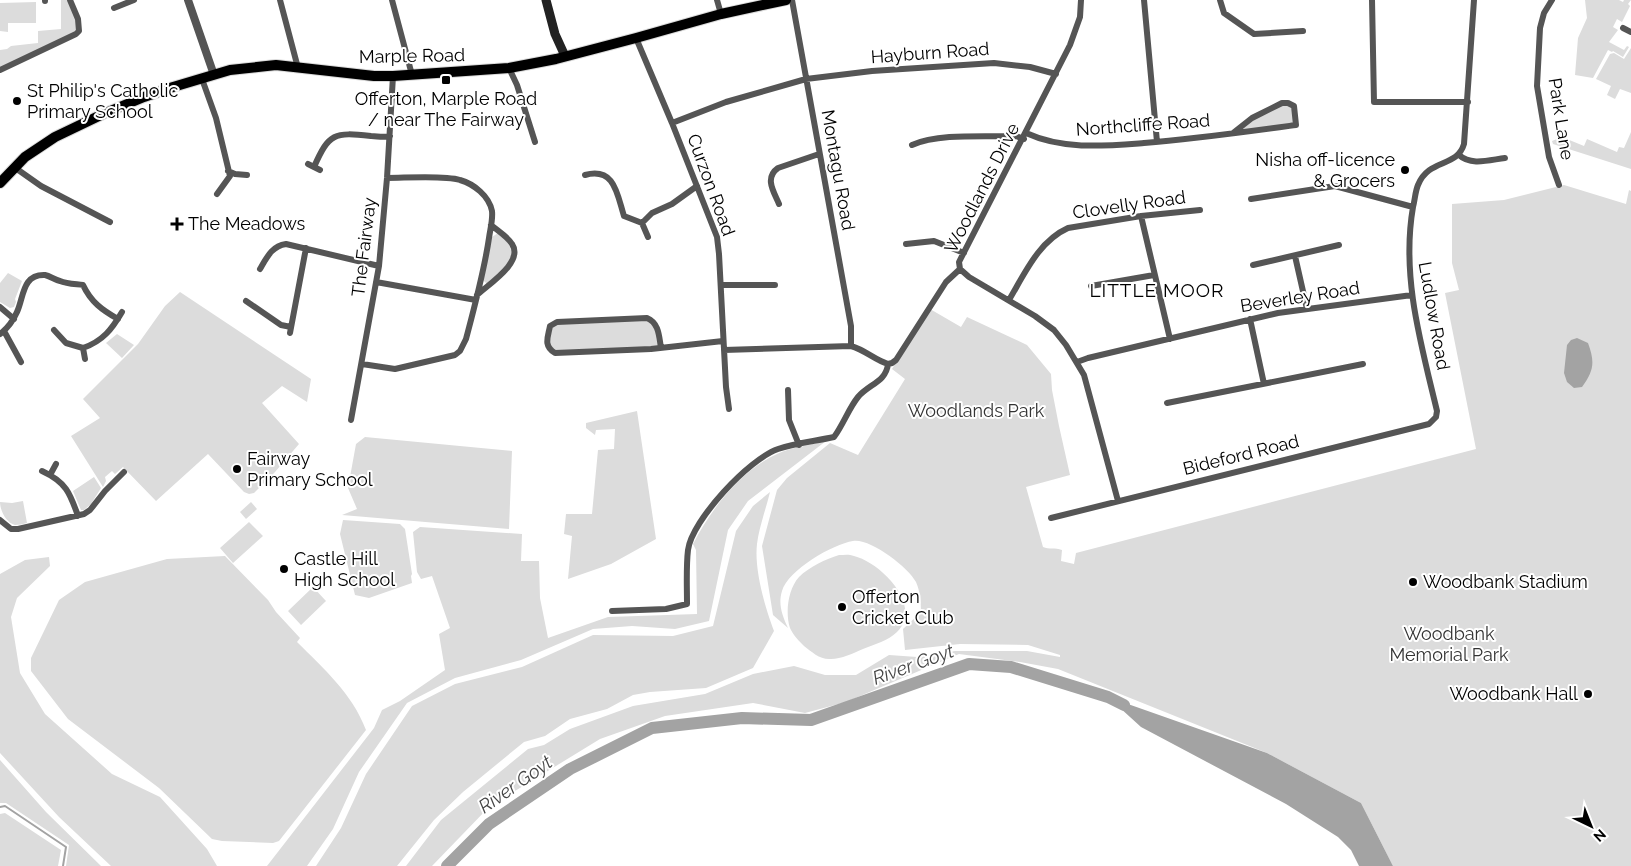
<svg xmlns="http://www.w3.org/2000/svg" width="1631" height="866" viewBox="0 0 1631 866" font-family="Raleway,sans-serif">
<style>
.green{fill:#dcdcdc}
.water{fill:#a3a3a3}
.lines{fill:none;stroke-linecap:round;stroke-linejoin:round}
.stream{stroke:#a3a3a3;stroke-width:2}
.river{stroke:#a3a3a3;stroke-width:12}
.primary-casing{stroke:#dbdbdb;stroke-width:12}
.minor{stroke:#555;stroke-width:6}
.tertiary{stroke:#555;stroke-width:8}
.secondary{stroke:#222;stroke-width:9}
.primary{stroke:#000;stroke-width:10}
.poi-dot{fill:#000;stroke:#fff;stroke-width:2}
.labels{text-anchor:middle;stroke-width:4;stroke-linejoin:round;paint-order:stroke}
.street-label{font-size:18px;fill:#000;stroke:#fff}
.poi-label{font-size:18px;fill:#000;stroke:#fff;text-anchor:start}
.park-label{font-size:18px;fill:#333;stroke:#fff}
.neighbourhood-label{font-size:19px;letter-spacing:1px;fill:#000;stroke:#fff}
.water-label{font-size:19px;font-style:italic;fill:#444;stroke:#fff}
</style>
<rect width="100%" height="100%" fill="#fff"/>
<path class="green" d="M 61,0 L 70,0 L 79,31 L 0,70 L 0,50 L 7,49 L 11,46 L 38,43 L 38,31 L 61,29 Z
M 1585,0 L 1619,0 L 1623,2 L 1624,0 L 1631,0 L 1628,4 L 1630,6 L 1622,22 L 1617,19 L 1613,27 L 1618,30 L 1609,42 L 1624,50 L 1627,46 L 1629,47 L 1623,57 L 1613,51 L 1612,52 L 1608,50 L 1593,78 L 1575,75 L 1578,38 L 1587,18 Z
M 36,2 L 36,23 L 8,23 L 8,32 L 0,31 L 0,3 Z
M 1631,48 L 1631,93 L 1620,89 L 1615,99 L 1607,95 L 1611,86 L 1596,79 L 1610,54 L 1614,53 L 1624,59 Z
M 1282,104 L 1292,104 L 1296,125 L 1233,133 L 1252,118 Z
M 1631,132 L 1631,169 L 1553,144 L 1552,141 L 1562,137 L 1584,146 L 1587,139 L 1617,152 L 1619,147 L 1624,148 Z
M 1564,185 L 1626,204 L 1629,190 L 1631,191 L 1631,866 L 1393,866 L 1361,803 L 1267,753 L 1058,669 L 1020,662 L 959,654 L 846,702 L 805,713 L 753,703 L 665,716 L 600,739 L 489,807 L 432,866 L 406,866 L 441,820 L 528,749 L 544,745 L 570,729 L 633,706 L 705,694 L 753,674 L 794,666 L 825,675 L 856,675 L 889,655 L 917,657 L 955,651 L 1027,651 L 1060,657 L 1060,655 L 1028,645 L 960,644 L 905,650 L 903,629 L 921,612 C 921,602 920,591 916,582 C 908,567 870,538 853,541 C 833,544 788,570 782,591 C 778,604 782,615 788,628 L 773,615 L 762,546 L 777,490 L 787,478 L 830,443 L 858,455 L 905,379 L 892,369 L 930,309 L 961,327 L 967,317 L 1027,345 L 1051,374 L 1052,390 L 1059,426 L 1070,475 L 1026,487 L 1043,547 C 1049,550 1055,547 1062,550 L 1061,561 L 1074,564 L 1076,553 L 1476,449 L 1445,293 L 1459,290 L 1452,263 L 1452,204 L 1504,200 Z
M 498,233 C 525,256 506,266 487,284 L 483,280 L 492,237 Z
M 8,273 L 22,281 L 15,299 L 16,302 L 14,307 L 10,308 L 0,302 L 0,283 Z
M 180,292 L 311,379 L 307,402 L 282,386 L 262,403 L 299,444 L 275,472 L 254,493 L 249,494 L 244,492 L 208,454 L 156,501 L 123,467 L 115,474 L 112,471 L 105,477 L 106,481 L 103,487 L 71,436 L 100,418 L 83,399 L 138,344 L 165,306 Z
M 653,320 L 661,348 L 555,353 L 547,348 L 553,323 Z
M 117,334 L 134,345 L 122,358 L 106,343 Z
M 637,411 L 656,539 L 611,564 L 568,579 L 572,536 L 564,534 L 566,514 L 592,514 L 598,450 L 614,449 L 615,429 L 596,430 L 595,435 L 586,428 L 586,423 Z
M 365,437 L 512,451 L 509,529 L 342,515 L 357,509 L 348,488 L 356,444 Z
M 826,441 L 748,501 L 728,530 L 709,621 L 675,629 L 632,626 L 593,629 L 521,660 L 455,678 L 407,703 L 359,772 L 333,829 L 307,866 L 267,866 L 374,728 L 382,710 L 400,701 L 445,670 L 439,634 L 450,628 L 432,576 L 421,579 L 417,572 L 413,532 L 420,527 L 522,534 L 521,561 L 539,561 L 540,598 L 548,638 L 608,617 L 697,614 L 696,550 L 693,544 C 712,508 740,471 777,454 C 792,447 811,445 826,441 Z
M 94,477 L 101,488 L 91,504 L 84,510 L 81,510 L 73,491 Z
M 770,492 C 766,509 759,527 757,544 C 754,570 765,607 774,631 L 753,668 L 706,688 L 650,692 L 633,695 L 607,709 L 570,719 L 545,736 L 524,742 L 463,792 L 434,820 L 397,866 L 316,866 L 341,828 L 366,774 L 412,706 L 455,684 L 522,667 L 593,635 L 673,636 L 713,626 L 736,531 L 753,506 Z
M 23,501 L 27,523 C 23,524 19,525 15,525 C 6,523 0,510 0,502 L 12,503 Z
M 251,502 L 257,509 L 246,519 L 240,512 Z
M 343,520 L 400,524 L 405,529 L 412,574 L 411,576 L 412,583 L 369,598 L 355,595 L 340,534 Z
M 249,522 L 263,536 L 233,563 L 220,548 Z
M 839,555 C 844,555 849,554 854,556 C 880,562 924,606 897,632 C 888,641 875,644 863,649 C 854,653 841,659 831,659 C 820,660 812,652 804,646 C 799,641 793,635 790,628 C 785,613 788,589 799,577 C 809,567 826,559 839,555 Z
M 225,556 L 268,600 L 276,612 L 300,638 L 297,642 C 323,668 352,693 366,730 L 279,841 L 273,843 L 222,841 L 212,839 L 159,788 L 68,719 L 31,671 L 31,658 L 59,600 L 85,582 L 167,559 Z
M 49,557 L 50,566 L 17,598 L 11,617 L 20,673 L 45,714 L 112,774 L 160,797 L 207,849 L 217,866 L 111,866 L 59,817 L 0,753 L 0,574 L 25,560 Z
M 313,587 L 326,601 L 301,625 L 288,611 Z
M 0,760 L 46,812 L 101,866 L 66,866 L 69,845 L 6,803 L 0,803 Z
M 5,813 L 61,850 L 58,866 L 0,866 L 0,814 Z"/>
<path class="water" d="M 1577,338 L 1588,343 C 1595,362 1594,371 1582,387 L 1574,388 L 1567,382 L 1564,373 L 1567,345 L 1571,340 Z
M 1108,697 L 1267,753 L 1361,803 L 1393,866 L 1359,866 L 1351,850 L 1338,837 L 1286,804 L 1141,727 Z"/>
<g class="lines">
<path class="stream" d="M 0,807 L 5,806 L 66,847 L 63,866"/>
<path class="river" d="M 447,866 L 489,824 L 570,769 L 652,728 L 742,718 L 811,720 L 969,664 L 1011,667 L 1108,697 L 1124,705"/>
<defs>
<path id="primary" d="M 0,183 L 25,157 L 55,137 L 103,114 L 144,97 L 173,87 L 230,70 L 276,65 L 374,76 L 393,76 L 509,68 L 556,59 L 636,38 L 721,14 L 786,0"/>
</defs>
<use href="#primary" class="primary-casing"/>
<path class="minor" d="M 280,0 L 298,68
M 392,0 L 412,75
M 717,0 L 721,14
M 792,0 L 851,326 L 851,346
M 1144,0 L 1157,142
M 1220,0 L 1224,13 L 1254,34 L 1303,31
M 1372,0 L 1374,102 L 1468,102
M 1552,0 L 1544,13 L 1540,28 L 1537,86 L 1549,157 L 1559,185
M 45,1 L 45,0
M 114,8 L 134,0
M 1623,28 L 1631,32
M 636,38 L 672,123 L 717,237 L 719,254 L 726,387 L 729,409
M 509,68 L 517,85 L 535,142
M 0,70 L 76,34 L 79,31 L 78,19 L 70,0
M 202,79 L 216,118 L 230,176 L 217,194
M 672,123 L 726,102 L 806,79 L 872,71 L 994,63 L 1030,67 L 1056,74
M 1026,133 C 1063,150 1104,146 1144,143 C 1195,139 1245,132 1296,125 L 1294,106 L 1288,103 L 1282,103 L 1252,118 L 1233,133
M 912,145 C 939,133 985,137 1016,136 L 1024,139
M 1459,155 C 1471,166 1489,160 1505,158
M 308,164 L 320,170
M 14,167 L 41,186 L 110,222
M 314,167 C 329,133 334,132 371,136 C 377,136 384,138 390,136
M 228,171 L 235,174 L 247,175
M 585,175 C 615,167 617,194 624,216 L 642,223 L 652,213 L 672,204 L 697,186
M 1251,199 L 1335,186 L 1413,207
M 779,204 C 774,192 764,178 778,168 L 819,154
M 1141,216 L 1170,339
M 642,223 L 648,237
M 906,244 L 934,241 L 964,253
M 1295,256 L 1307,309
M 1253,265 L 1339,245
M 260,269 C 267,257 272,246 286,244 L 379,266
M 960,269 L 959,262 L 1070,45 L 1080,17 L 1081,0
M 960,269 L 969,277 L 1035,316 L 1054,330 L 1066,345 L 1084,375 L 1118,501
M 376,282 L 476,300
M 721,285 L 775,285
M 1091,286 L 1154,275
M 477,295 C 489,284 524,262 512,244 C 507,236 498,231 491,225
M 1009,300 C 1025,273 1039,241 1068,228 L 1141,216 L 1200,210
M 246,301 L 281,325 L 291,327
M 0,307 L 14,319
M 1250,319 L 1264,384
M 54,330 L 66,343 L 83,348
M 4,331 L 21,362
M 290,333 L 306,248
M 0,334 C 8,328 13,321 17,312 C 24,297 22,274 45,275 C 50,276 55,280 60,281 C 67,284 76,284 83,285 C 91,302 102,310 118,319
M 661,348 C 659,336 659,323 647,318 L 557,322 L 550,326 C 548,337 543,346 555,353 L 651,349 L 723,341
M 724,350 L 851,346 C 865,350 875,360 888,364
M 85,359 L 83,348 C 103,341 112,329 122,312
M 1077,362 L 1088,358 L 1278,313 L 1412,295
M 362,364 L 395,369 L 455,355 L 460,351 L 466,339 C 475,305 484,272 489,238 C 490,230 493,220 492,211 C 489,196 474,184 460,180 C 444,175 406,178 387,178
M 888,364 L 892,363 L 896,360 L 946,282 L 960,269
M 788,390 L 789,420 L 799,445
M 1167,403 L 1363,364
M 351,420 L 379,266 L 387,178 L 393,76
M 42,471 C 66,482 70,493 78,516
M 50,475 L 56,464
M 1051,518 L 1429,424 L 1436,417 L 1437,411 C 1421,344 1401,276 1413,207 C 1415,200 1415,192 1418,185 C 1429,158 1457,168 1464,144 L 1474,0
M 0,520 L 11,529 L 18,529 L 84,514 L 90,510 L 105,491 L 124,472
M 612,611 L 666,609 L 687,604 C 687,586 686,567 688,550 C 692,520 749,459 778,449 C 795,443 816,441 834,437 C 843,425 849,408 858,397 C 869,384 886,382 888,364"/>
<path class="tertiary" d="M 188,0 L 214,75"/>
<path class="secondary" d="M 546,0 L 555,34 L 565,56"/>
<use href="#primary" class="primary"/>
</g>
<g class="poi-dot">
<rect x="441" y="75" width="10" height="10" rx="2.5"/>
<circle cx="17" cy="101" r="5"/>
<circle cx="1405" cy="170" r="5"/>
<path d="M174.5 216.5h5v5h5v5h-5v5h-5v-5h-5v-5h5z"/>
<circle cx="237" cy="469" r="5"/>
<circle cx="284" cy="569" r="5"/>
<circle cx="1413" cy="582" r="5"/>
<circle cx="842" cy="607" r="5"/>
<circle cx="1588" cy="694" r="5"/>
</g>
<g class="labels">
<g class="street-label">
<text transform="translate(930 53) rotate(-4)" y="6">Hayburn Road</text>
<text transform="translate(412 56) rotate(-1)" y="6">Marple Road</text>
<text transform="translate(1561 119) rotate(81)" y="6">Park Lane</text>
<text transform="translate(1143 125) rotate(-4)" y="6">Northcliffe Road</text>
<text transform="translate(838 170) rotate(80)" y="6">Montagu Road</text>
<text transform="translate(711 185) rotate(70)" y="6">Curzon Road</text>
<text transform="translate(982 188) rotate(-63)" y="6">Woodlands Drive</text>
<text transform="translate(1129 205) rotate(-8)" y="6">Clovelly Road</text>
<text transform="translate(364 247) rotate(-83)" y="6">The Fairway</text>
<text transform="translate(1300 297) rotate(-9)" y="6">Beverley Road</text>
<text transform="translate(1434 316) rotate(80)" y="6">Ludlow Road</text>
<text transform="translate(1241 455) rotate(-14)" y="6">Bideford Road</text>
</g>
<g class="poi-label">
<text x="27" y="97">St Philip's Catholic<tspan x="27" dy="21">Primary School</tspan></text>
<text x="446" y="105" text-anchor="middle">Offerton, Marple Road<tspan x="446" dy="21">/ near The Fairway</tspan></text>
<text x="1395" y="166" text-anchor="end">Nisha off-licence<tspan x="1395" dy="21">&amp; Grocers</tspan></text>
<text x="188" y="230">The Meadows</text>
<text x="247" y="465">Fairway<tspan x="247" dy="21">Primary School</tspan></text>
<text x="294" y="565">Castle Hill<tspan x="294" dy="21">High School</tspan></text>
<text x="1423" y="588">Woodbank Stadium</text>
<text x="852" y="603">Offerton<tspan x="852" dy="21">Cricket Club</tspan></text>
<text x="1578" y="700" text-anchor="end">Woodbank Hall</text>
</g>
<g class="park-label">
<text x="976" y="417">Woodlands Park</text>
<text x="1449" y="640">Woodbank<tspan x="1449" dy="21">Memorial Park</tspan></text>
</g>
<g class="neighbourhood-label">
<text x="1157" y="297">LITTLE MOOR</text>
</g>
<g class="water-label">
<text transform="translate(913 664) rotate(-20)" y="7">River Goyt</text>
<text transform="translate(515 784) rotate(-35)" y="7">River Goyt</text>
</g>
</g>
<g transform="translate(1591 826) rotate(137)" stroke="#ffffff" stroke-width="4" paint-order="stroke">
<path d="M0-4L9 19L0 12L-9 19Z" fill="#000000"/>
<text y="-8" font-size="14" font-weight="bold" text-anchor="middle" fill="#000000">N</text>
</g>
</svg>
